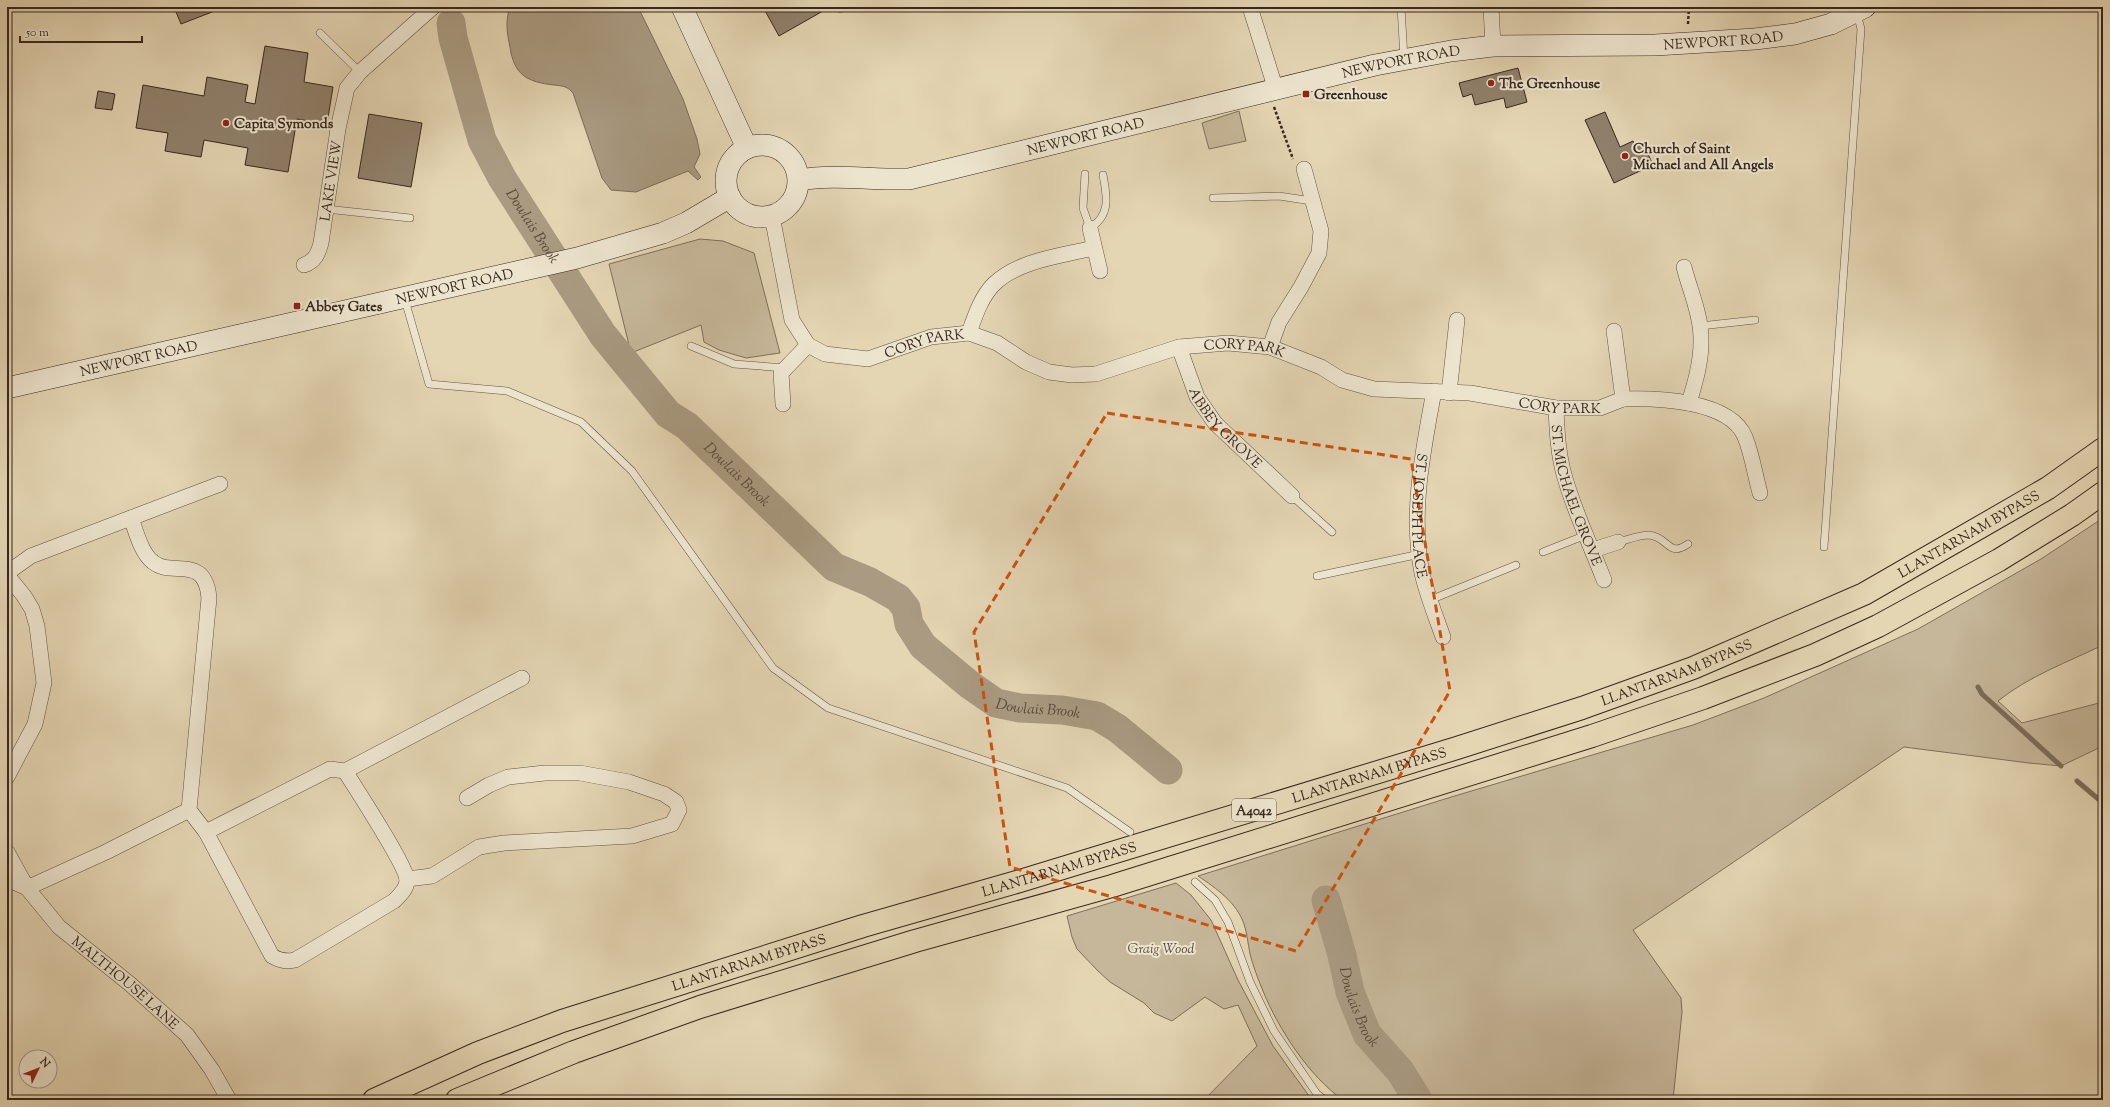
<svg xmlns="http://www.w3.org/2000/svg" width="2110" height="1107" viewBox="0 0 2110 1107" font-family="'Sorts Mill Goudy',serif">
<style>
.green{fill:#c6b79a;stroke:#7e6f5c}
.water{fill:#a99a81;stroke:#7b6c5a}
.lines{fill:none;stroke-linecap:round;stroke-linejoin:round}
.stream{stroke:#7b6c5a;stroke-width:5}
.river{stroke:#a99a81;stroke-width:29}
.building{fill:#90816c;stroke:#36271f}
.lane-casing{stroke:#625244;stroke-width:8}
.street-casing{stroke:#625244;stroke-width:16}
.secondary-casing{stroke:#36271f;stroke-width:22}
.highway-casing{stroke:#36271f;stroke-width:24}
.path{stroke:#36271f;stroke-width:2.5;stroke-dasharray:3 2;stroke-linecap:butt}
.lane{stroke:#ede4ce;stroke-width:7}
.street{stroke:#ede4ce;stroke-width:15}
.secondary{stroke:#ede4ce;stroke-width:21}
.highway{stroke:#e4d5b3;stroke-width:22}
.marked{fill:none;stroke:#cd520f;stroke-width:3;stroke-dasharray:8 5;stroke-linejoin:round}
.poi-dot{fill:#8f2418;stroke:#ede4ce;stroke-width:1.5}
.labels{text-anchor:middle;stroke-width:4;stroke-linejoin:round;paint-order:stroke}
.shield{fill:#ede4ce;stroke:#6d6054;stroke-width:1}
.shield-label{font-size:13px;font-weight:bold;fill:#36271f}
.street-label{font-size:14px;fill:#36271f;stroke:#ede4ce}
.poi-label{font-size:14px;font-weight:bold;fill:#36271f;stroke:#ede4ce;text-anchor:start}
.park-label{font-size:14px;font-style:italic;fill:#5a4b3e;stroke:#ede4ce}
.water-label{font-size:15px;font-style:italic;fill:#584a3c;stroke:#ede4ce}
</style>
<rect width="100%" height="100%" fill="#e4d5b3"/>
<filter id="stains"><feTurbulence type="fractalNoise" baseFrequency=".005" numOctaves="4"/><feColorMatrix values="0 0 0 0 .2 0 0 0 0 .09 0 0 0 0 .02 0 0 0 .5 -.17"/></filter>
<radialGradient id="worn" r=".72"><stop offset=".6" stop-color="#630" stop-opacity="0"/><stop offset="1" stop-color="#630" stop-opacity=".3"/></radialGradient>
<path class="green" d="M 1239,111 L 1246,141 L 1209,149 L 1202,123 Z
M 700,239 L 723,241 L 754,253 L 780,353 L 746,358 L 719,350 L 704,342 L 701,325 L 631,353 L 609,264 Z
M 2103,518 L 2103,645 C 2068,662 2029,676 1998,701 L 2022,723 L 2103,702 L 2103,746 L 2061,766 L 2029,763 L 1904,747 L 1633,930 L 1681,998 L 1682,1012 L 1673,1100 L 1343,1100 C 1309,1076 1279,1030 1263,991 C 1258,979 1253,966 1250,954 C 1248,944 1247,933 1244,924 C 1237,903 1216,888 1198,876 L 1448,798 L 1693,725 L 1764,698 L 1918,629 L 2041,559 Z
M 1176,883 L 1191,895 L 1211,920 L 1238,980 L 1273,1046 L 1312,1100 L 1204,1100 L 1257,1046 L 1238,1005 L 1224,1009 L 1205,997 L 1172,1021 L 1154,1013 L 1144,1003 L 1110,982 L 1098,971 L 1077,949 L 1072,937 L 1067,916 Z"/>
<path class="water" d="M 510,7 L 638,7 L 683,99 L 697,139 L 700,154 L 694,167 L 701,177 L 698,180 L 688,171 L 636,192 L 611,190 L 602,178 L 573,93 C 567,86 563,86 554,85 C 527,82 514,75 510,47 C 507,33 505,21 510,7 Z"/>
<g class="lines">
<path class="stream" d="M 1978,687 L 1982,694 L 2061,766
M 2077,781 L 2103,803"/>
<g class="river">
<path id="s1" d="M 451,23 L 453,38 L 482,140 L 502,178 L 603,335 L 668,414 L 687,426 L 834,567 L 870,582 L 898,598 L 906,608 L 909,624 L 923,646 L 970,685 L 996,703 L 1020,708 L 1062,710 L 1097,716 L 1117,728 L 1168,770"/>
<path id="s2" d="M 1326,900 L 1342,955 L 1350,992 L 1367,1034 L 1400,1071 L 1418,1100"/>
</g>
</g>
<path class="building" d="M 174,7 L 225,7 L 181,24 Z
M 763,7 L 821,7 L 823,11 L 779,36 Z
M 265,46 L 308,53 L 304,82 L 333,87 L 327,124 L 297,119 L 288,172 L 245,165 L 248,148 L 204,140 L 201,157 L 165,151 L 168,133 L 136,128 L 143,85 L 204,96 L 207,77 L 248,85 L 245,102 L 255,104 Z
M 1518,68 L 1527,102 L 1506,108 L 1504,98 L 1475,105 L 1472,94 L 1463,97 L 1459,83 Z
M 98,91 L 115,94 L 112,110 L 95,108 Z
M 1605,112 L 1620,147 L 1633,141 L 1636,147 L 1643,143 L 1653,165 L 1614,183 L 1585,120 Z
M 369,114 L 422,123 L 411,187 L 358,178 Z"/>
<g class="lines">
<defs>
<path id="lane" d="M 840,7 L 841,9 L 845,7
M 1401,7 L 1404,58
M 320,33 L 360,72
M 1085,174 L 1083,208 L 1090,228 C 1111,215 1107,196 1103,175
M 1213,198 L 1279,196 L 1312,201
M 326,209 L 410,218
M 405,300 L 429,384 L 507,391 L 581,422 L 632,471 L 773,668 L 828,708 L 1067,788 L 1130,832
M 1700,326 L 1755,320
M 691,346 L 734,364 L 786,368
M 1292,496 L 1332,532
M 1618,542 C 1627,540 1639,535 1649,535 C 1669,537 1668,558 1688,544
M 1824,547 L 1861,29 L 1857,13
M 1543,552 L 1586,535
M 1317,576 L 1420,554
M 1430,600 L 1516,565
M 1195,882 L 1215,900 L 1228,922 L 1250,982 L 1274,1031 L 1317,1094 L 1325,1100"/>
<g id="street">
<path d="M 1250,7 L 1276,90"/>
<path d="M 1491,7 L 1493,46"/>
<path id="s3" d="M 772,216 L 792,320 L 808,345 L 825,354 L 868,359 L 931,337 L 969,333 L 997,343 L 1026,362 L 1049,372 L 1072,375 L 1096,374 L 1179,347 L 1228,343 L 1270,347 L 1321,367 L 1342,380 L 1374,389 L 1470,393 L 1556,408 L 1600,408 L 1623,399 L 1614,331"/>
<path d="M 1090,228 L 1100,271"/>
<path id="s4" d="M 304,265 C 315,261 318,254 321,243 L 338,129 L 347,88 L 360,72 L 433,7"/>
<path d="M 1684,267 C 1690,291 1702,317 1701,342 C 1701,363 1695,383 1689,403"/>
<path d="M 969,333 C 975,316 981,297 994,284 C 1019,260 1061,256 1093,248"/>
<path id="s5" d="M 1179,347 L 1197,397 L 1215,423 L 1292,496"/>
<path d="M 1270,347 L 1279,322 L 1301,287 L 1319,253 L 1321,231 L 1304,169"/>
<path id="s6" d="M 1434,391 C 1423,451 1410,513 1422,573 C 1427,595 1436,617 1443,637"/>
<path d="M 1449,393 L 1457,320"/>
<path d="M 1623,399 C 1657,398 1730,400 1745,437 C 1752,454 1755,475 1760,493"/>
<path d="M 783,404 L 781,373 L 808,345"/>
<path id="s7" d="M 1556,408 C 1557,431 1558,455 1565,478 C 1575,513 1591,546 1604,580"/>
<path d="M 131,518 C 136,531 141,553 153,562 C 172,578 205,553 209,598 L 189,810 L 206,832 L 272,956 C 280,961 287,962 295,960 L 394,901 C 400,895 407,889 407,880 C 406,865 356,789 345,771"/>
<path d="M 1593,550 L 1618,542"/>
<path d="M 7,573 L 31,556 L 220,484"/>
<path d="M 7,575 L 24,596 L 32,609 L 37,626 L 44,683 L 35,724 L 7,777"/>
<path d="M 206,832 L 330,769 L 345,771 L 522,678"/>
<path d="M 7,852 L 27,888 L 106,852 L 189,810"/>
<path id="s8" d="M 7,879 L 27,888 L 59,927 L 130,984 L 187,1035 L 212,1070 L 229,1100"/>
<path d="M 407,879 L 432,876 L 479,847 L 504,843 L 632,836 L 672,824 L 679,810 L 676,802 L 664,794 L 629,782 L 580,773 L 545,773 L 508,777 L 489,785 L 467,798"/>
</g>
<g id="secondary">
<path d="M 682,7 L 747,148"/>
<circle cx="762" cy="181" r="36"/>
<path id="s9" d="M 799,180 C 834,174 872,180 909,179 L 1375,65 L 1451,51 L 1493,46 L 1655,45 L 1755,39 L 1795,34 L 1831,24 L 1865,7"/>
<path id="s10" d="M 7,388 L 577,258 L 663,233 L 686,223 L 730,197"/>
</g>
<g id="highway">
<path id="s11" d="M 374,1100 L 478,1053 L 562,1021 L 863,926 L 1020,881 L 1457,748 L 1582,708 L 1693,668 L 1864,594 L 2048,488 L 2103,449"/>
<path d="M 457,1100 L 574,1052 L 700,1007 L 915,941 L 1112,886 L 1592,736 L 1703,698 L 1815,655 L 1878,626 L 1999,560 L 2072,515 L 2103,493"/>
</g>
</defs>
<use href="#lane" class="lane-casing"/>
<use href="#street" class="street-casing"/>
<use href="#secondary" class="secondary-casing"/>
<use href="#highway" class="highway-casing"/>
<path class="path" d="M 1688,24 L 1689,7
M 1274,107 L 1293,159"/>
<use href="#lane" class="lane"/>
<use href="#street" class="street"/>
<use href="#secondary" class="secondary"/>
<use href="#highway" class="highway"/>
</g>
<path class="marked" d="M 1107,413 L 1411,459 L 1450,691 L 1296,951 L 1010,867 L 974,632 Z"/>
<g class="poi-dot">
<circle cx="1491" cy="83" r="4"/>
<rect x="1302" y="90" width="8" height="8" rx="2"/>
<circle cx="226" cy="123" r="4"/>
<circle cx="1625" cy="156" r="4"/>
<rect x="293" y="302" width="8" height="8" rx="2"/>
</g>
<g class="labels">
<rect class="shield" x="1232" y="799" width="44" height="22" rx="3"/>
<g class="shield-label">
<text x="1254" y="815">A4042</text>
</g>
<g class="street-label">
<text dy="5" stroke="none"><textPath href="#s9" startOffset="940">NEWPORT ROAD</textPath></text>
<text dy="5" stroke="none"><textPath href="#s9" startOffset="616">NEWPORT ROAD</textPath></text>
<text dy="5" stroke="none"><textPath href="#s9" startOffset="292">NEWPORT ROAD</textPath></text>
<text dy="5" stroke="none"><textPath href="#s4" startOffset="92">LAKE VIEW</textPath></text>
<text dy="5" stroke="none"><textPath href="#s10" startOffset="459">NEWPORT ROAD</textPath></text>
<text dy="5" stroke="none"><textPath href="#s3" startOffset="257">CORY PARK</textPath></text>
<text dy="5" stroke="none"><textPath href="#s3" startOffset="593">CORY PARK</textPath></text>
<text dy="5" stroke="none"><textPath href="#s10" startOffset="135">NEWPORT ROAD</textPath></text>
<text dy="5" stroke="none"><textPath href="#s3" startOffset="918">CORY PARK</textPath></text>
<text dy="5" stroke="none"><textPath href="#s5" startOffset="95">ABBEY GROVE</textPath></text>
<text dy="5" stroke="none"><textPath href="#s7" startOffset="90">ST. MICHAEL GROVE</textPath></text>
<text dy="5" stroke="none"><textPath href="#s6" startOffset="126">ST. JOSEPH PLACE</textPath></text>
<text dy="5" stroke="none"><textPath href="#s11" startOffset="1696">LLANTARNAM BYPASS</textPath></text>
<text dy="5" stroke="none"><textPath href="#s11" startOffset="1372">LLANTARNAM BYPASS</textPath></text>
<text dy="5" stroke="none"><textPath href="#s11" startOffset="1048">LLANTARNAM BYPASS</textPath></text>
<text dy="5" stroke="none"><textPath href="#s11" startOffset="724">LLANTARNAM BYPASS</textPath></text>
<text dy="5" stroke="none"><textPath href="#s11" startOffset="400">LLANTARNAM BYPASS</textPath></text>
<text dy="5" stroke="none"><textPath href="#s8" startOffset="159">MALTHOUSE LANE</textPath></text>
</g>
<g class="poi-label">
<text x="1499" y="88">The Greenhouse</text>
<text x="1314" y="99">Greenhouse</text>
<text x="234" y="128">Capita Symonds</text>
<text x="1633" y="153">Church of Saint<tspan x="1633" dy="16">Michael and All Angels</tspan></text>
<text x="305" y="311">Abbey Gates</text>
</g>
<g class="park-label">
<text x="1161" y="953">Graig Wood</text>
</g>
<g class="water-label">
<text dy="5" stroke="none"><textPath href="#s1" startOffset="221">Dowlais Brook</textPath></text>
<text dy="5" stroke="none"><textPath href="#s1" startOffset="545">Dowlais Brook</textPath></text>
<text dy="5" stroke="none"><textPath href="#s1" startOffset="941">Dowlais Brook</textPath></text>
<text dy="5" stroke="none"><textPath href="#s2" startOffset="112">Dowlais Brook</textPath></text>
</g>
</g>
<rect width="2110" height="1107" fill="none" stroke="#e4d5b3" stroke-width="24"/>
<rect x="8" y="8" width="2094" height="1091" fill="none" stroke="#36271f" stroke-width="2"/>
<rect x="12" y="12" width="2086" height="1083" fill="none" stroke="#36271f"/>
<g transform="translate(38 1069) rotate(47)"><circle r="19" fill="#ede4ce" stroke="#a49888"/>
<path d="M0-3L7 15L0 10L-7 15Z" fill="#8f2418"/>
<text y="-6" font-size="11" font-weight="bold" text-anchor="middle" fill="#36271f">N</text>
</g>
<path d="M20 36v6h122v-6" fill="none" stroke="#36271f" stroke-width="2"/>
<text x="26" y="36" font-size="12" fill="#36271f" stroke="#ede4ce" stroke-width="3" paint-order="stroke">50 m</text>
<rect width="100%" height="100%" filter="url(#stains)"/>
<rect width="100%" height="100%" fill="url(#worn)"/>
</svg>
